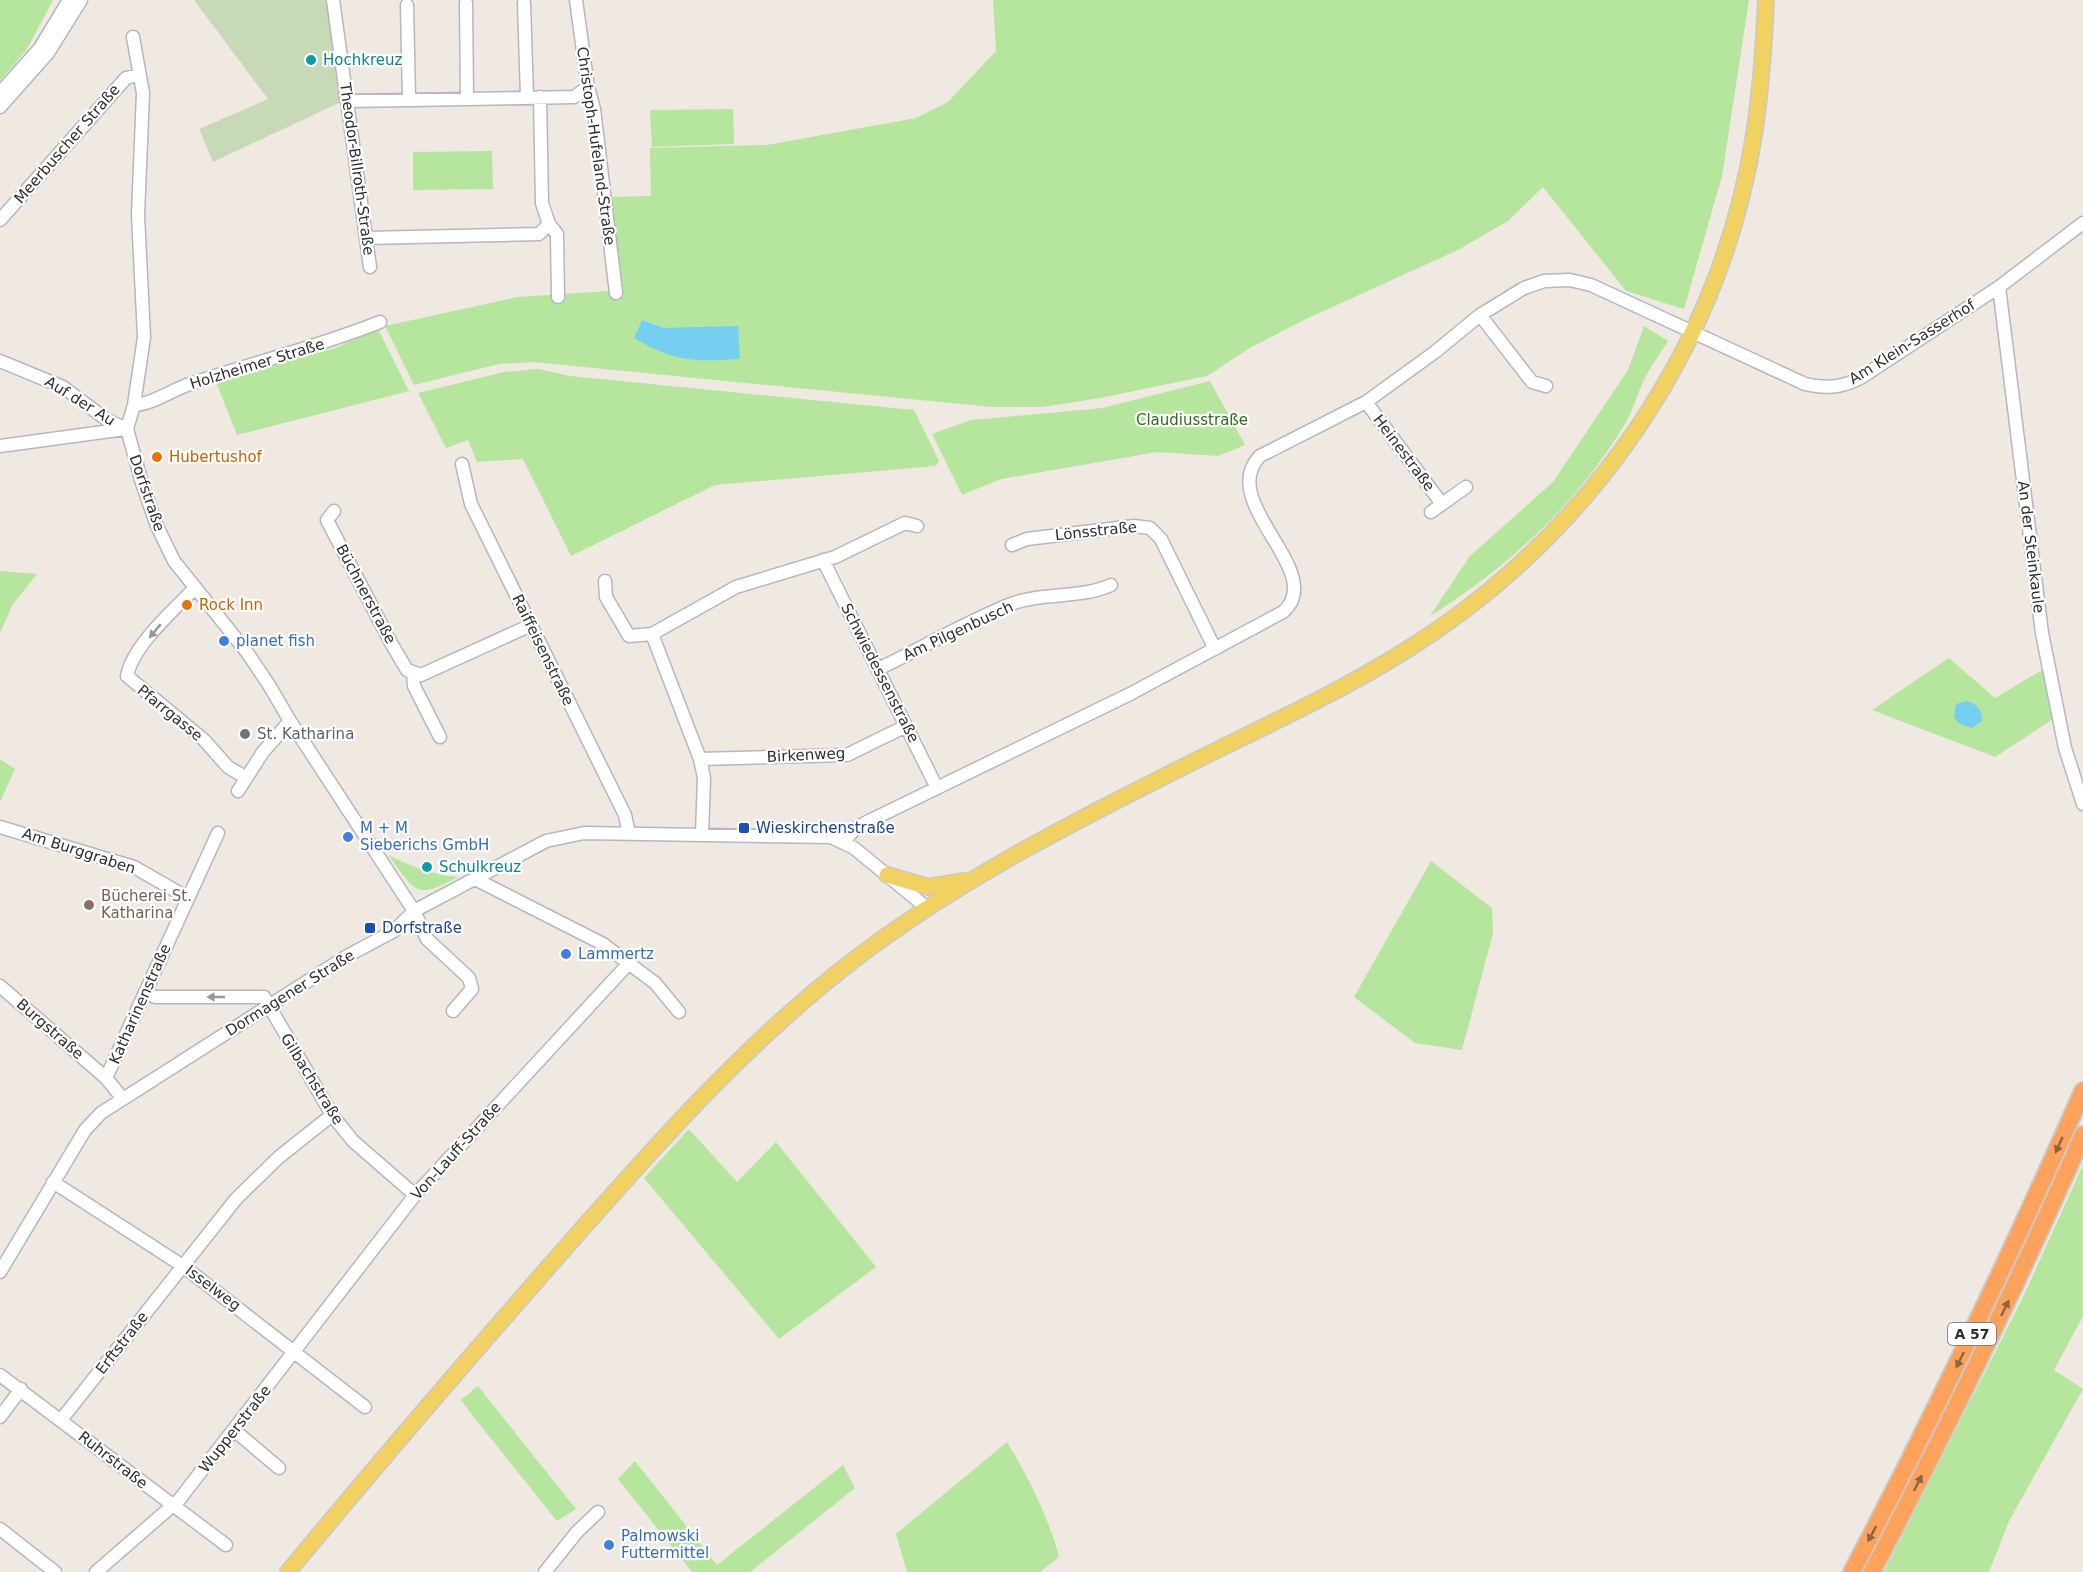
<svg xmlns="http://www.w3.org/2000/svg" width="2083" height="1572" viewBox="0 0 2083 1572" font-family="'DejaVu Sans',sans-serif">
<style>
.green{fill:#b6e59e;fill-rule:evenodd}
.cemetery{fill:#c8d9b8}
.water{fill:#75cff0}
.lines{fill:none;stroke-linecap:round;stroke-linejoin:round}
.minor-casing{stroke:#b4b7c1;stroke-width:15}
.major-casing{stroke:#c9c9c9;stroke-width:18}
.highway-casing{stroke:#c9c9c9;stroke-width:20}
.minor{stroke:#fff;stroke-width:12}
.major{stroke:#f2d163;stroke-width:15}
.highway{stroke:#ffa35c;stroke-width:16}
.oneway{fill:#969696}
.oneway2{fill:#8c6343}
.culture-dot{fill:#0f9aa8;stroke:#fff;stroke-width:2}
.food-dot{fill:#e8710a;stroke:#fff;stroke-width:2}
.shop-dot{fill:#3f7fe0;stroke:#fff;stroke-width:2}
.worship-dot{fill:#6b7280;stroke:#fff;stroke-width:2}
.transit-dot{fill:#1a4fb4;stroke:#fff;stroke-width:2}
.education-dot{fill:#8d6e63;stroke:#fff;stroke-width:2}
.labels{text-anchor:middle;stroke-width:4.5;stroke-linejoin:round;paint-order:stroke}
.shield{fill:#fff;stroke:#6d6d6d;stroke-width:1.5}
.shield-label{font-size:14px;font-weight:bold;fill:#2e2e2e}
.culture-label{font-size:15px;fill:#0d838f;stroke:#fff;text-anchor:start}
.street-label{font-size:15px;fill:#2e2e2e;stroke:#fff}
.park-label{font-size:15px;fill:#2c6e1b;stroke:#fff}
.food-label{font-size:15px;fill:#c56008;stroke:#fff;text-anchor:start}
.shop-label{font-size:15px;fill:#366cbe;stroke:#fff;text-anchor:start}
.worship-label{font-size:15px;fill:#5b616d;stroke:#fff;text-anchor:start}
.transit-label{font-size:15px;fill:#164399;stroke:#fff;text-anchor:start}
.education-label{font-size:15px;fill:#785e54;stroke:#fff;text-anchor:start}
</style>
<rect width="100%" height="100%" fill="#efe9e1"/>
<path class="green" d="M 0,0 L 53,0 L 27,49 L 0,81 Z
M 993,0 L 1749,0 L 1722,176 L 1684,309 L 1626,291 L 1543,187 L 1508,221 L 1458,250 L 1306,319 L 1248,349 L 1207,376 L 1100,398 L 1043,407 L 992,407 L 533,362 L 499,364 L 414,385 L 385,326 L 518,297 L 624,290 L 618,285 L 606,197 L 651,196 L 650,148 L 767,145 L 916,118 L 948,102 L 996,51 ZM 642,320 L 664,328 L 634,338 Z
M 733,109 L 734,144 L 652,147 L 650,110 Z
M 492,151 L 493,189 L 413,190 L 413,152 Z
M 1644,326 L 1668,341 C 1661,353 1652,364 1646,376 C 1638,390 1635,407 1626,422 C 1579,502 1508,568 1430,616 L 1470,556 L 1553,482 L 1628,370 Z
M 378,329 L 409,391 L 237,435 L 216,382 L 335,348 Z
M 538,369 L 570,376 L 914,410 L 939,461 L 936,466 L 715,485 L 571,556 L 523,459 L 477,462 L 468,440 L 446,448 L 418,393 L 504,372 Z
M 1210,381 L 1245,445 L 1218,456 L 1157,452 L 1001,479 L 962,495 L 932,434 L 971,420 L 1102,408 Z
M 0,571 L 37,574 L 13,604 L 0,633 Z
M 1949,658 L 1995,698 L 2042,670 L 2053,719 L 1995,757 L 1872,710 Z
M 0,759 L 15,769 L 0,802 Z
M 388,855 C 411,866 432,875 458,877 C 414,901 416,891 388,855 Z
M 1431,861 L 1492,908 L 1493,933 L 1462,1050 L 1415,1043 L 1354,997 Z
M 689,1129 L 737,1182 L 776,1142 L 876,1267 L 779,1339 L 644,1178 Z
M 2083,1165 L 2083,1316 L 2054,1370 L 2083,1389 L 2009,1521 L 1989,1572 L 1884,1572 L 2022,1299 Z
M 478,1386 L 576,1509 L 557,1521 L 473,1416 L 461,1400 Z
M 1007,1442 C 1029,1478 1048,1516 1059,1557 L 1040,1572 L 907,1572 L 896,1534 Z
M 635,1461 L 717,1565 L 843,1465 L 855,1488 L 750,1572 L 692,1572 L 618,1479 Z"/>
<path class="cemetery" d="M 194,0 L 326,0 L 341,102 L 213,162 L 199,129 L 268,99 Z"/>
<path class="water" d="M 642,320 L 664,328 L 738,326 L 740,359 C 693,362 675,362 634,338 Z
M 1967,701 C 1977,704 1983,711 1982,721 L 1972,728 L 1958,723 L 1954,717 L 1956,704 Z"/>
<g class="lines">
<defs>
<path id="minor" d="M 333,0 L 370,267
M 576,0 L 588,87 L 594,109 L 616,293
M 466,3 L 467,98
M 524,3 L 527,97
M 407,5 L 409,99
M 133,37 L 143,93 L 138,215 L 144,337 L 134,405 L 127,429 L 142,483 L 157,526 L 174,561 L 246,651 L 269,685 L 290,721 L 414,911 L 427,939 L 469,978 L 472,989 L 453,1011
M 0,93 L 40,48 L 69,0
M 540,97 L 542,203 L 549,224 L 557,234 L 558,297
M 349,101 L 574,97 L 588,87
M 0,107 L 48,53 L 81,0
M 0,220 L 126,78 L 138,75
M 367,238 L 539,234 L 549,224
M 1999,287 L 2042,633 L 2065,748 L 2083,804
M 1480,315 L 1532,382 L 1546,386
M 0,361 L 63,387 L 107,420 L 127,429
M 1366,402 L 1442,504 L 1466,487
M 134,405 C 154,404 171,390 190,384 C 253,363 317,347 380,322
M 0,446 L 125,429
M 462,464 L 471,504 L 625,815 L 629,833
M 334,511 L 327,520 L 391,643 L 407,670 L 421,675 L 531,625
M 1431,512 L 1442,504
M 1012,545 L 1027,539 L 1134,526 L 1150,528 L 1161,539 L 1215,649
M 823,560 L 936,786
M 605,581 L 606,597 L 629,636 L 652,634 L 736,587 L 835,557 L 905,523 L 917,526
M 195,588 C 173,611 133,645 127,676 L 204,740 L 228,767 L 245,777
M 652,634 L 700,759 L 704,778 L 702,835
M 878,669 C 922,648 966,622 1011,604 C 1043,592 1080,599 1111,585
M 413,674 L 414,686 L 440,737
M 700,759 L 847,755 L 906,726
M 238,791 L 263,752 L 290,721
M 0,827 L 134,867 L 188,898
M 844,841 L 856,828 L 867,822 L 1130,694 L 1283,612 C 1329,572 1215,502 1260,456 L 1366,402 L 1435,352 L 1480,315 L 1524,288 L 1544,281 L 1570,280 L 1591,285 L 1805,384 C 1826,389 1842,388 1862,377 L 1999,287 L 2083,223
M 475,879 L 603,944 L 655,983 L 679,1012
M 0,986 L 106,1078 L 123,1099
M 145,992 L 155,997 L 264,997 L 332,1115 L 353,1141 L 415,1195
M 106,1078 L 218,833
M 53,1182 L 183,1266 L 365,1407
M 0,1272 L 85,1130 L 101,1113 L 347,956 L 394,931 L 414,911 L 546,841 L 584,833 L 831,837 L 854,848 L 927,908
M 0,1375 L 226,1545
M 0,1417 L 21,1389
M 61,1420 L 236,1199 L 279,1157 L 332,1115
M 234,1430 L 279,1468
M 0,1529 L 55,1572
M 96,1572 L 179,1500 L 415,1195 L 630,962
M 545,1572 L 577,1532 L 598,1512"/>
<path id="major" d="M 887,875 L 928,887 L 965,881
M 288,1572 C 379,1462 473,1353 567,1246 C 652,1150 736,1054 836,974 C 948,884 1077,820 1205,756 C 1272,723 1341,691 1405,651 C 1588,537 1720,350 1754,135 C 1761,90 1764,45 1766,0"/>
<path id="highway" d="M 1852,1572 C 1935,1414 2011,1254 2083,1091
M 1872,1572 C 1947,1428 2018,1283 2083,1135"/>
</defs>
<use href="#minor" class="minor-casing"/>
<use href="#major" class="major-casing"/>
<use href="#highway" class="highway-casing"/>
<use href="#minor" class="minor"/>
<use href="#major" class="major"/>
<use href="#highway" class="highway"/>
</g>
<defs><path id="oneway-solid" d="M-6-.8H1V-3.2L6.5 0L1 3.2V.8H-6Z" transform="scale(1.5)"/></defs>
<g class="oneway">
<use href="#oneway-solid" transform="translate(155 631) rotate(130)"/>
<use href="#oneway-solid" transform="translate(216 997) rotate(-180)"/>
</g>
<g class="oneway2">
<use href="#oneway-solid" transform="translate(2059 1145) rotate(114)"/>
<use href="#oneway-solid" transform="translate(2005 1308) rotate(-64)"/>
<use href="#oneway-solid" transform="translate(1960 1360) rotate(116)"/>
<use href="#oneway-solid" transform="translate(1918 1483) rotate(-63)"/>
<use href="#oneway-solid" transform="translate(1872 1534) rotate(118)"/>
</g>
<g class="culture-dot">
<circle cx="311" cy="60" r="6"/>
<circle cx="427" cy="867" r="6"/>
</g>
<g class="food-dot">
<circle cx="157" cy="457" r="6"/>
<circle cx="187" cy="605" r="6"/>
</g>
<g class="shop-dot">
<circle cx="224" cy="641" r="6"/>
<circle cx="348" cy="837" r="6"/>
<circle cx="566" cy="954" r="6"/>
<circle cx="609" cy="1545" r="6"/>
</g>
<circle class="worship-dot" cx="245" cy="734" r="6"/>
<g class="transit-dot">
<rect x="738" y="822" width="12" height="12" rx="3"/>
<rect x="364" y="922" width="12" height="12" rx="3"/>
</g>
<circle class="education-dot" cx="89" cy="905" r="6"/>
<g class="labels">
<rect class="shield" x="1948" y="1323" width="48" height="22" rx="4.5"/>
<g class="shield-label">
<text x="1972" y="1339">A 57</text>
</g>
<g class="culture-label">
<text x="323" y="65">Hochkreuz</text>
<text x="439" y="872">Schulkreuz</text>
</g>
<g class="street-label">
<text transform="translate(67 144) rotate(-49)" y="5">Meerbuscher Straße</text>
<text transform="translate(596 146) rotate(82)" y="5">Christoph-Hufeland-Straße</text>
<text transform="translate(357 169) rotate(82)" y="5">Theodor-Billroth-Straße</text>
<text transform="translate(1912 342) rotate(-32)" y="5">Am Klein-Sasserhof</text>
<text transform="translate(257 364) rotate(-17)" y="5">Holzheimer Straße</text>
<text transform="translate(80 401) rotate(32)" y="5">Auf der Au</text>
<text transform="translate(1404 453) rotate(53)" y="5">Heinestraße</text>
<text transform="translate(147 493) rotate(71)" y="5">Dorfstraße</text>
<text transform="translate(1096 531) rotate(-6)" y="5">Lönsstraße</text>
<text transform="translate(2031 547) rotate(83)" y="5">An der Steinkaule</text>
<text transform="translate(366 594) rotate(62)" y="5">Büchnerstraße</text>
<text transform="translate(958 631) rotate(-25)" y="5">Am Pilgenbusch</text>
<text transform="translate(543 650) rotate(64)" y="5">Raiffeisenstraße</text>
<text transform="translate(880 673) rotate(63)" y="5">Schwiedessenstraße</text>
<text transform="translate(170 713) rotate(39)" y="5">Pfarrgasse</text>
<text transform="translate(806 755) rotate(-3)" y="5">Birkenweg</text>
<text transform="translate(79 851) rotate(18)" y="5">Am Burggraben</text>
<text transform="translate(290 993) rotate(-32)" y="5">Dormagener Straße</text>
<text transform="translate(140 1004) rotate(-66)" y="5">Katharinenstraße</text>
<text transform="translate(50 1029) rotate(41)" y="5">Burgstraße</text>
<text transform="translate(312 1079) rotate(58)" y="5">Gilbachstraße</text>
<text transform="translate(456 1151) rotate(-48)" y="5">Von-Lauff-Straße</text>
<text transform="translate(213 1288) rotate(37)" y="5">Isselweg</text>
<text transform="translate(122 1343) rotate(-52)" y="5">Erftstraße</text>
<text transform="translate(235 1429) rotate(-52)" y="5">Wupperstraße</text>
<text transform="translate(113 1460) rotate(38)" y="5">Ruhrstraße</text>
</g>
<g class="park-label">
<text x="1192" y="425">Claudiusstraße</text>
</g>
<g class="food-label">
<text x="169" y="462">Hubertushof</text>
<text x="199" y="610">Rock Inn</text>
</g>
<g class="shop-label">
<text x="236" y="646">planet fish</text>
<text x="360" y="833">M + M<tspan x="360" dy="17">Sieberichs GmbH</tspan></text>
<text x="578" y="959">Lammertz</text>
<text x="621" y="1541">Palmowski<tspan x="621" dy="17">Futtermittel</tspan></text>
</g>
<g class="worship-label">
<text x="257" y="739">St. Katharina</text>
</g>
<g class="transit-label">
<text x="756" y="833">Wieskirchenstraße</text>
<text x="382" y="933">Dorfstraße</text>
</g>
<g class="education-label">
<text x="101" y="901">Bücherei St.<tspan x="101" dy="17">Katharina</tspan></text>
</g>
</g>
</svg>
